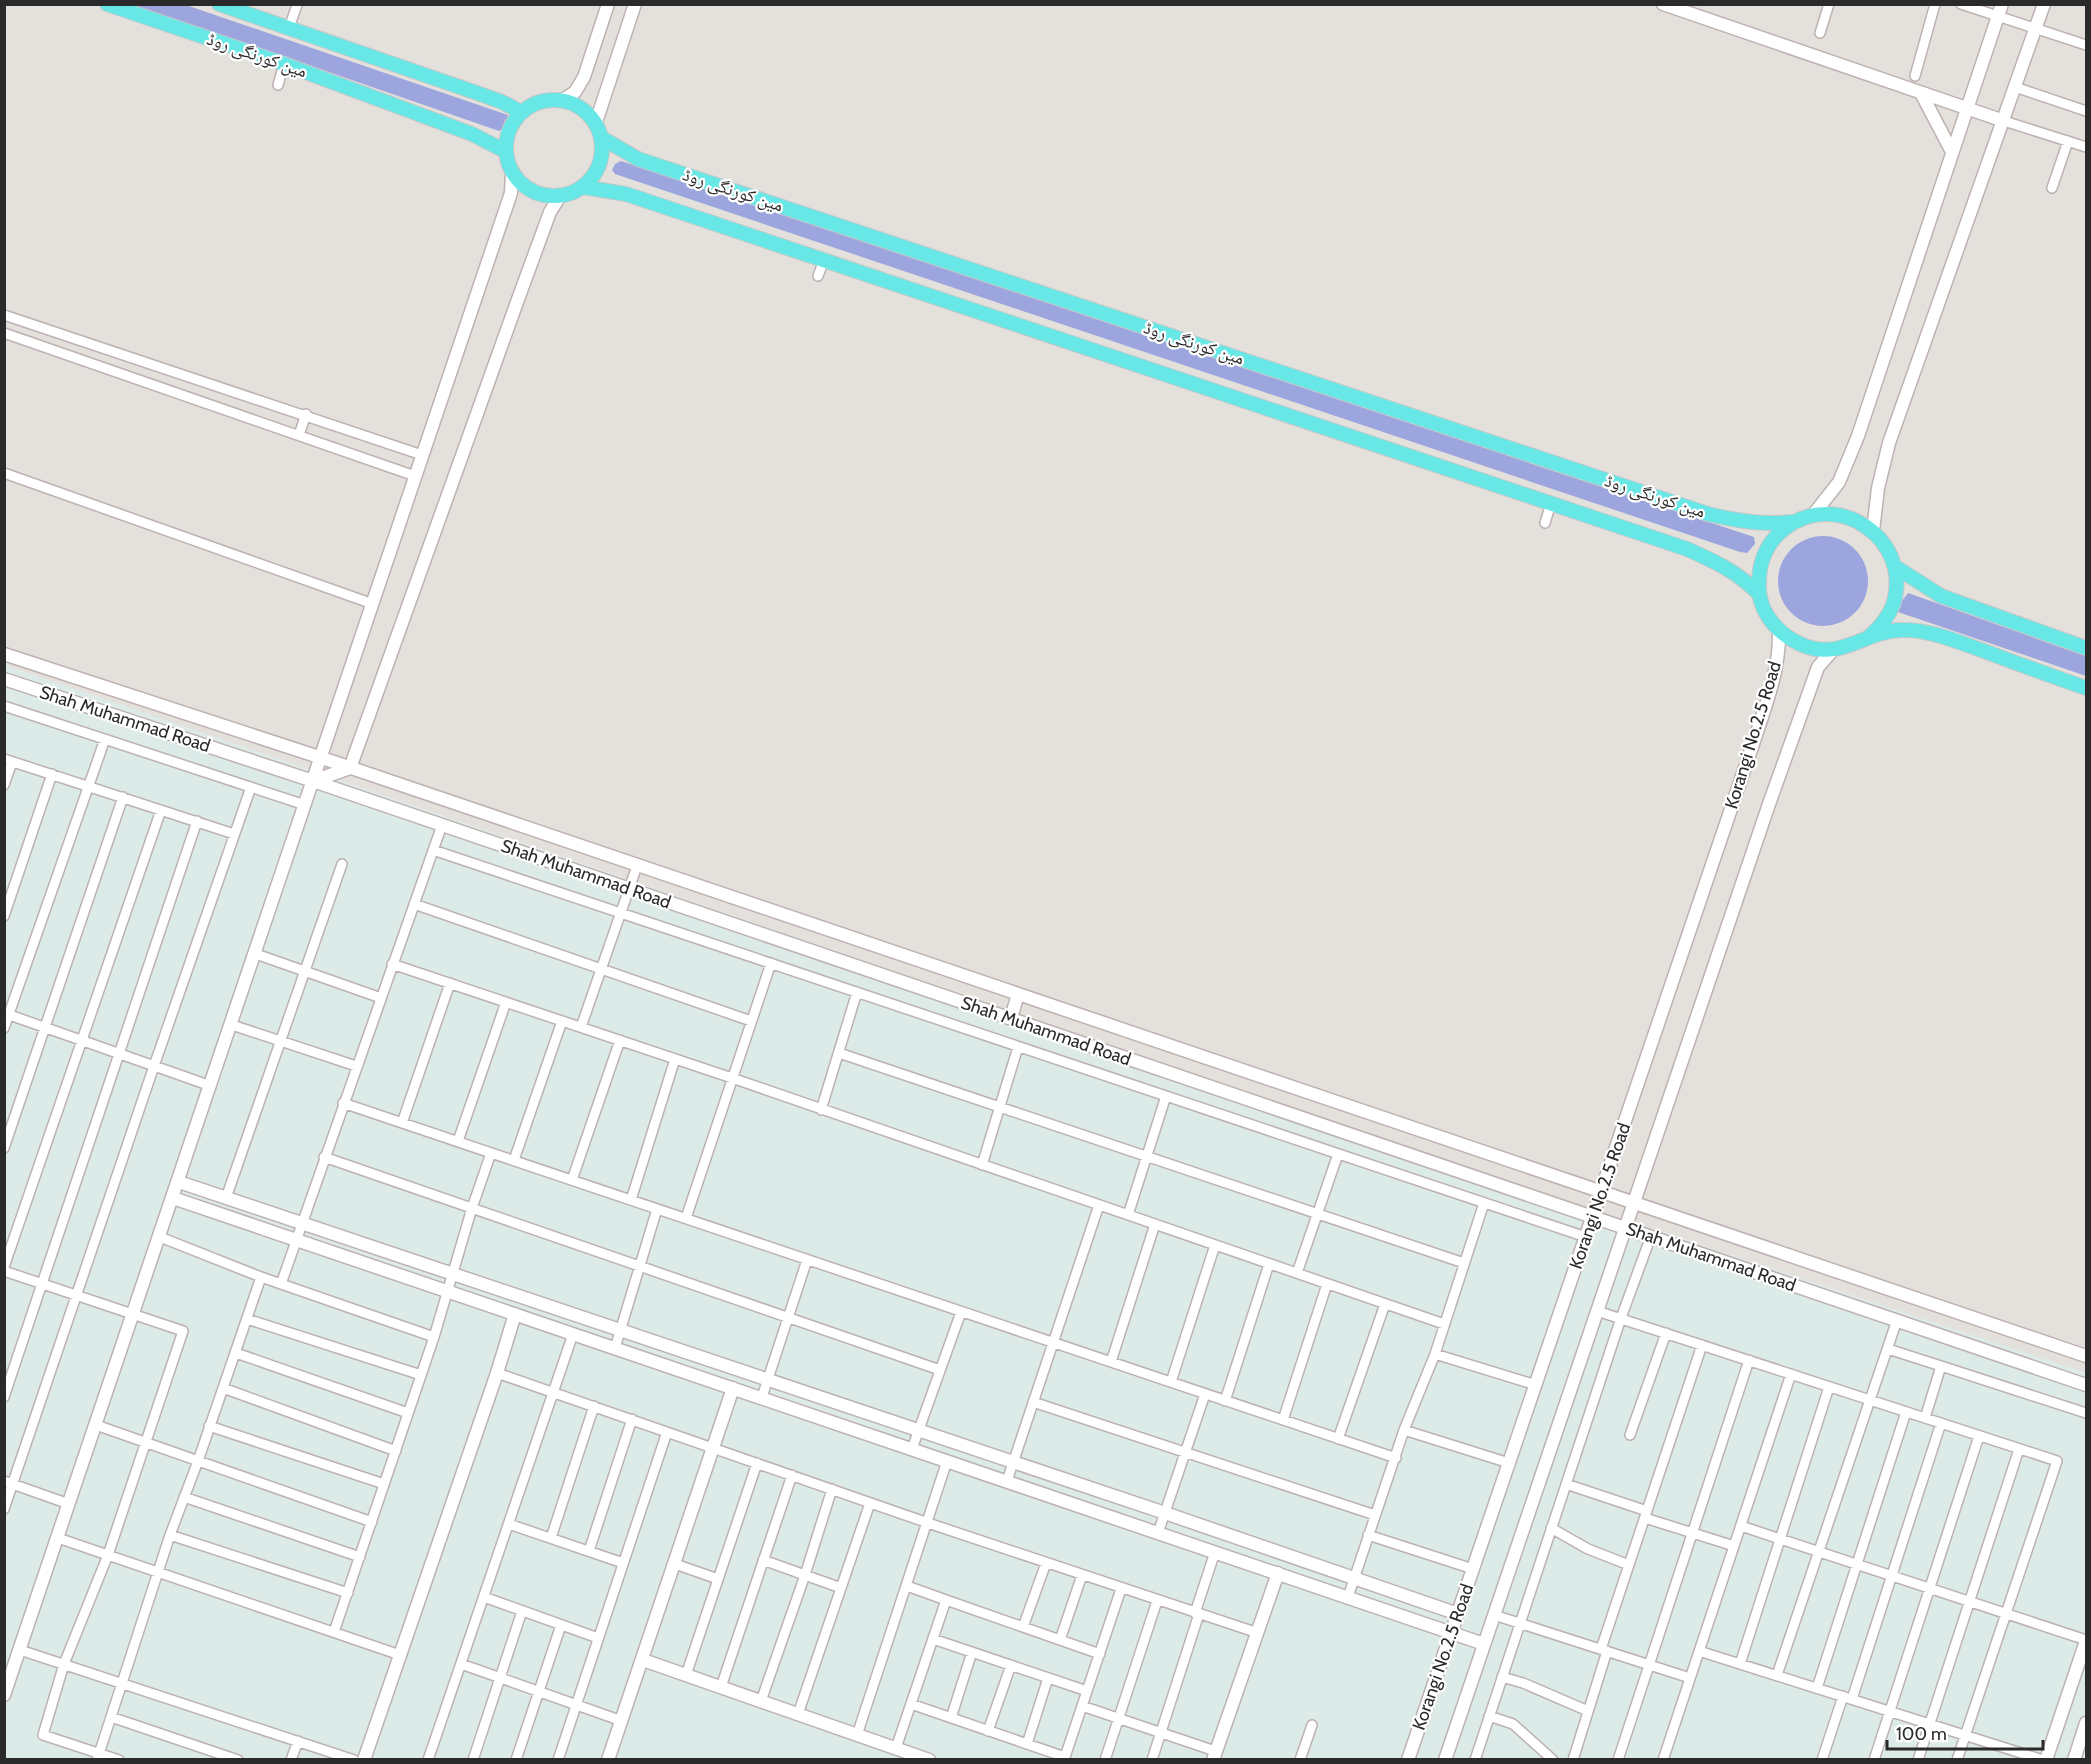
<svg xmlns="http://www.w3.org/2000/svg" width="2091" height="1764" viewBox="0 0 2091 1764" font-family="Cabin,'Noto Naskh Arabic',sans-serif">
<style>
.industrial{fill:#e4e1dd}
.green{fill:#9da5de}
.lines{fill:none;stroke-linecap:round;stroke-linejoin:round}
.street-casing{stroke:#bdb1b1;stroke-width:12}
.secondary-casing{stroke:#bdb1b1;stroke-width:15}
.primary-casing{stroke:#c8c8c8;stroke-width:16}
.street{stroke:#fff;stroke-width:9}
.secondary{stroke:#fff;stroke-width:12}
.primary{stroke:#67e7e6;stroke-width:14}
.labels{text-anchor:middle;stroke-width:4.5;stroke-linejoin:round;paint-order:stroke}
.street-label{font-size:18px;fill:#2a2a2a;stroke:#fff}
</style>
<rect width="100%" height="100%" fill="#ddebe8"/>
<path class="industrial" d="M 5,5 L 2086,5 L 2086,1373 L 1371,1135 L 5,665 Z"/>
<path class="green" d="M 126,5 L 186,5 L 508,115 L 504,128 L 499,131 L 268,51 Z
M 621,161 L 1754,537 L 1755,544 L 1747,553 L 1740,552 L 615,174 L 612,170 L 615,164 Z
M1778 581a45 45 0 1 1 90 0a45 45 0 1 1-90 0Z
M 1908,593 L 2086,656 L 2086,676 L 1898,612 L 1899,605 Z"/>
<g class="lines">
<defs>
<path id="street" d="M 1961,4 L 2086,45
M 289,28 L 297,5
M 1820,33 L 1829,4
M 1915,76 L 1935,4
M 278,85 L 284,64
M 2015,87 L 2086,111
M 2004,121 L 2086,147
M 2052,188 L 2068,141
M 818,276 L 824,260
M 4,315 L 422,455
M 4,333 L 415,476
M 299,435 L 306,414
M 4,473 L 373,604
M 1545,523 L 1551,503
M 4,706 L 305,805
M 4,759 L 234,834
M 4,785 L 12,762
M 433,850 L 1586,1237
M 414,904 L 751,1021
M 4,916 L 52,774
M 256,954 L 381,998
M 392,964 L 732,1078 L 1444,1324
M 4,1013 L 211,1086
M 232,1025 L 356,1066
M 581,1027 L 637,866
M 4,1028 L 105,739
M 839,1053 L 1464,1263
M 343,1103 L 1396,1458
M 821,1110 L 857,992
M 402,1123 L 450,983
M 458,1141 L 506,1002
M 4,1148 L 123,797
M 324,1157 L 940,1370
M 514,1160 L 562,1021
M 982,1165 L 1018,1047
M 572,1180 L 620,1040
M 226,1198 L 342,864
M 631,1200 L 675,1059
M 1128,1215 L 1166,1096
M 686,1218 L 771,963
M 160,1237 L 261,1277
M 4,1267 L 161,810
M 4,1271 L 183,1331 L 108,1555 L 64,1664 L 43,1735 L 119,1760
M 1297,1273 L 1338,1154
M 281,1284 L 442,825
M 1597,1311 L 2057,1461 L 1957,1760
M 247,1319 L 421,1375
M 615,1348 L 657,1209
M 1888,1349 L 1941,1366 L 1925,1418
M 236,1353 L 408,1413
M 1435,1354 L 1536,1385
M 1111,1362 L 1155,1224
M 1941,1366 L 2086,1413
M 497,1373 L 928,1523 L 1258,1633
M 1171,1382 L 1215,1245
M 223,1388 L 396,1451
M 4,1397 L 197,821
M 762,1397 L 807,1260
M 1225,1401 L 1269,1264
M 1033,1402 L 1375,1515
M 1283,1420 L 1327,1284
M 96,1425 L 372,1522
M 209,1426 L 384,1484
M 1404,1430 L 1509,1463
M 1630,1435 L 1666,1333
M 1338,1439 L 1385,1304
M 912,1449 L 961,1312
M 4,1481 L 69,1504
M 1007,1481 L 1099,1205
M 1566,1484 L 1647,1511
M 184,1497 L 360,1557
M 4,1509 L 154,1066 L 251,787
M 1645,1518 L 1734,1546
M 509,1524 L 623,1563
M 1741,1526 L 2086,1640
M 1551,1528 L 1588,1549 L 1629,1565
M 1158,1533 L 1205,1394
M 170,1535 L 348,1593
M 1368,1535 L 1473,1569
M 58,1538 L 400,1655
M 551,1538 L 594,1406
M 589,1551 L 632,1419
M 763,1560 L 841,1588
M 675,1564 L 718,1579
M 907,1586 L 946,1600
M 484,1597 L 598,1638
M 1348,1597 L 1404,1430 L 1435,1354 L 1484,1203
M 1195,1613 L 1215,1552
M 1494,1615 L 1690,1678
M 1023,1627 L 1046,1563
M 334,1632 L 434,1337 L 472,1208 L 491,1153
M 933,1639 L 1087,1691
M 1060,1640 L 1082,1575
M 1601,1649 L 1702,1345
M 20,1650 L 354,1760
M 1699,1651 L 2043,1760
M 461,1664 L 622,1721
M 1740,1664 L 1829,1387
M 686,1675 L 757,1463
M 1777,1675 L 1897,1320
M 1502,1677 L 1523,1683 L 1588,1711
M 721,1687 L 792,1475
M 1817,1688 L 1906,1412
M 1852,1699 L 1941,1423
M 761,1701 L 805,1575 L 832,1489
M 911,1704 L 1065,1757
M 1082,1706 L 1215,1751
M 798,1714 L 870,1503
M 1489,1716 L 1513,1724 L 1553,1760
M 111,1717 L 238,1760
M 951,1718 L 972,1652
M 988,1731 L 1011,1665
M 857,1735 L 947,1461
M 1027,1744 L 1048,1678
M 896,1748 L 946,1600 L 1100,1654
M 97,1760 L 170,1535 L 198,1461 L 261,1277 L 434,1337
M 291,1760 L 298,1741
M 428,1760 L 573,1334
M 473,1760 L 522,1611
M 516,1760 L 561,1625
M 558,1760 L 667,1432
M 1064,1760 L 1121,1589
M 1105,1760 L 1157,1601
M 1152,1760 L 1199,1614
M 1300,1760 L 1312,1725
M 1475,1760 L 1621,1318 L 1651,1236
M 1573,1760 L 1607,1651
M 1618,1760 L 1749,1360
M 1663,1760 L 1791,1374
M 1822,1760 L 1843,1696
M 1874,1760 L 1979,1436
M 1918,1760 L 2019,1449"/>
<path id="secondary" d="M 1663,4 L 2004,121
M 1921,93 L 1952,152
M 563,100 L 575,92 L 584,77 L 608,4
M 596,122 L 635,4
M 1813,515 L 1839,482 L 1858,436 L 2002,4
M 1873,531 L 1878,488 L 1889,443 L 2044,4
M 4,654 L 322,758 L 2086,1356
M 4,679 L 313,781 L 2086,1385
M 350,768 L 517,302 L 550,212 L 560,196
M 313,781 L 350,768
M 1011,1018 L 1018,994
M 179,1182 L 1165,1513 L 1458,1614
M 173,1198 L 1484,1644
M 643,1660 L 929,1760
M 4,1695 L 511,193 L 512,172
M 364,1760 L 497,1373 L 515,1314
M 608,1760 L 733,1388
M 1213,1760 L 1278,1573
M 1408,1760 L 1753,744 C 1765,707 1780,670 1779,631
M 1445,1760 L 1769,804 L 1818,667 L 1832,651
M 2046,1760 L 2086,1641
M 2074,1760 L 2086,1723"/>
<path id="primary" d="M 107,4 L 284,64 L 472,134 L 505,151
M 219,4 L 480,94 L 502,102 L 521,112
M506 148a48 48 0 1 1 96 0a48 48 0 1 1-96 0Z
M 602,138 L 638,159 L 1708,514 C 1737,521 1763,525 1793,522
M 583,187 L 626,194 L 1687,549 C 1716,562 1738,572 1760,595
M 1894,566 L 1941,596 L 2086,648
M 1869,637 C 1879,628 1888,618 1893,605 C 1914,540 1837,487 1784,529 C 1765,544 1758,566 1759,589 C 1760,615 1781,637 1805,646 C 1841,660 1866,631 1901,630 C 1929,629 1958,642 1984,651 C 2018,664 2052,676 2086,688"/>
</defs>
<use href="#street" class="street-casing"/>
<use href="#secondary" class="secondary-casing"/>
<use href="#primary" class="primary-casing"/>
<use href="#street" class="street"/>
<use href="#secondary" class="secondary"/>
<use href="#primary" class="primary"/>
</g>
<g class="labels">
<g class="street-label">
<text transform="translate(257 55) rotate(19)" y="6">مین کورنگی روڈ</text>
<text transform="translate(733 190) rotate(18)" y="6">مین کورنگی روڈ</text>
<text transform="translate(1194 343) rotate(18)" y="6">مین کورنگی روڈ</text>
<text transform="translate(1655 496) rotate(18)" y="6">مین کورنگی روڈ</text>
<text transform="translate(125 719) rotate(18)" y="6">Shah Muhammad Road</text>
<text transform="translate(1753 735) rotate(-73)" y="6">Korangi No.2.5 Road</text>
<text transform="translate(586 874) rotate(19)" y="6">Shah Muhammad Road</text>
<text transform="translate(1046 1031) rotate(19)" y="6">Shah Muhammad Road</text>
<text transform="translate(1600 1196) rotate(-71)" y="6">Korangi No.2.5 Road</text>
<text transform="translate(1711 1257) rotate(19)" y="6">Shah Muhammad Road</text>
<text transform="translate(1443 1657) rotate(-71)" y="6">Korangi No.2.5 Road</text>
</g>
</g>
<rect width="2091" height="1764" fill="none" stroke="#2a2a2a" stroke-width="12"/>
<path d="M1887 1740v9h156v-9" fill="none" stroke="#2a2a2a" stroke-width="3"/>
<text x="1896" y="1740" font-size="18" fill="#2a2a2a" stroke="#ffffff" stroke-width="4.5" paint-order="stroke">100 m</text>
</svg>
